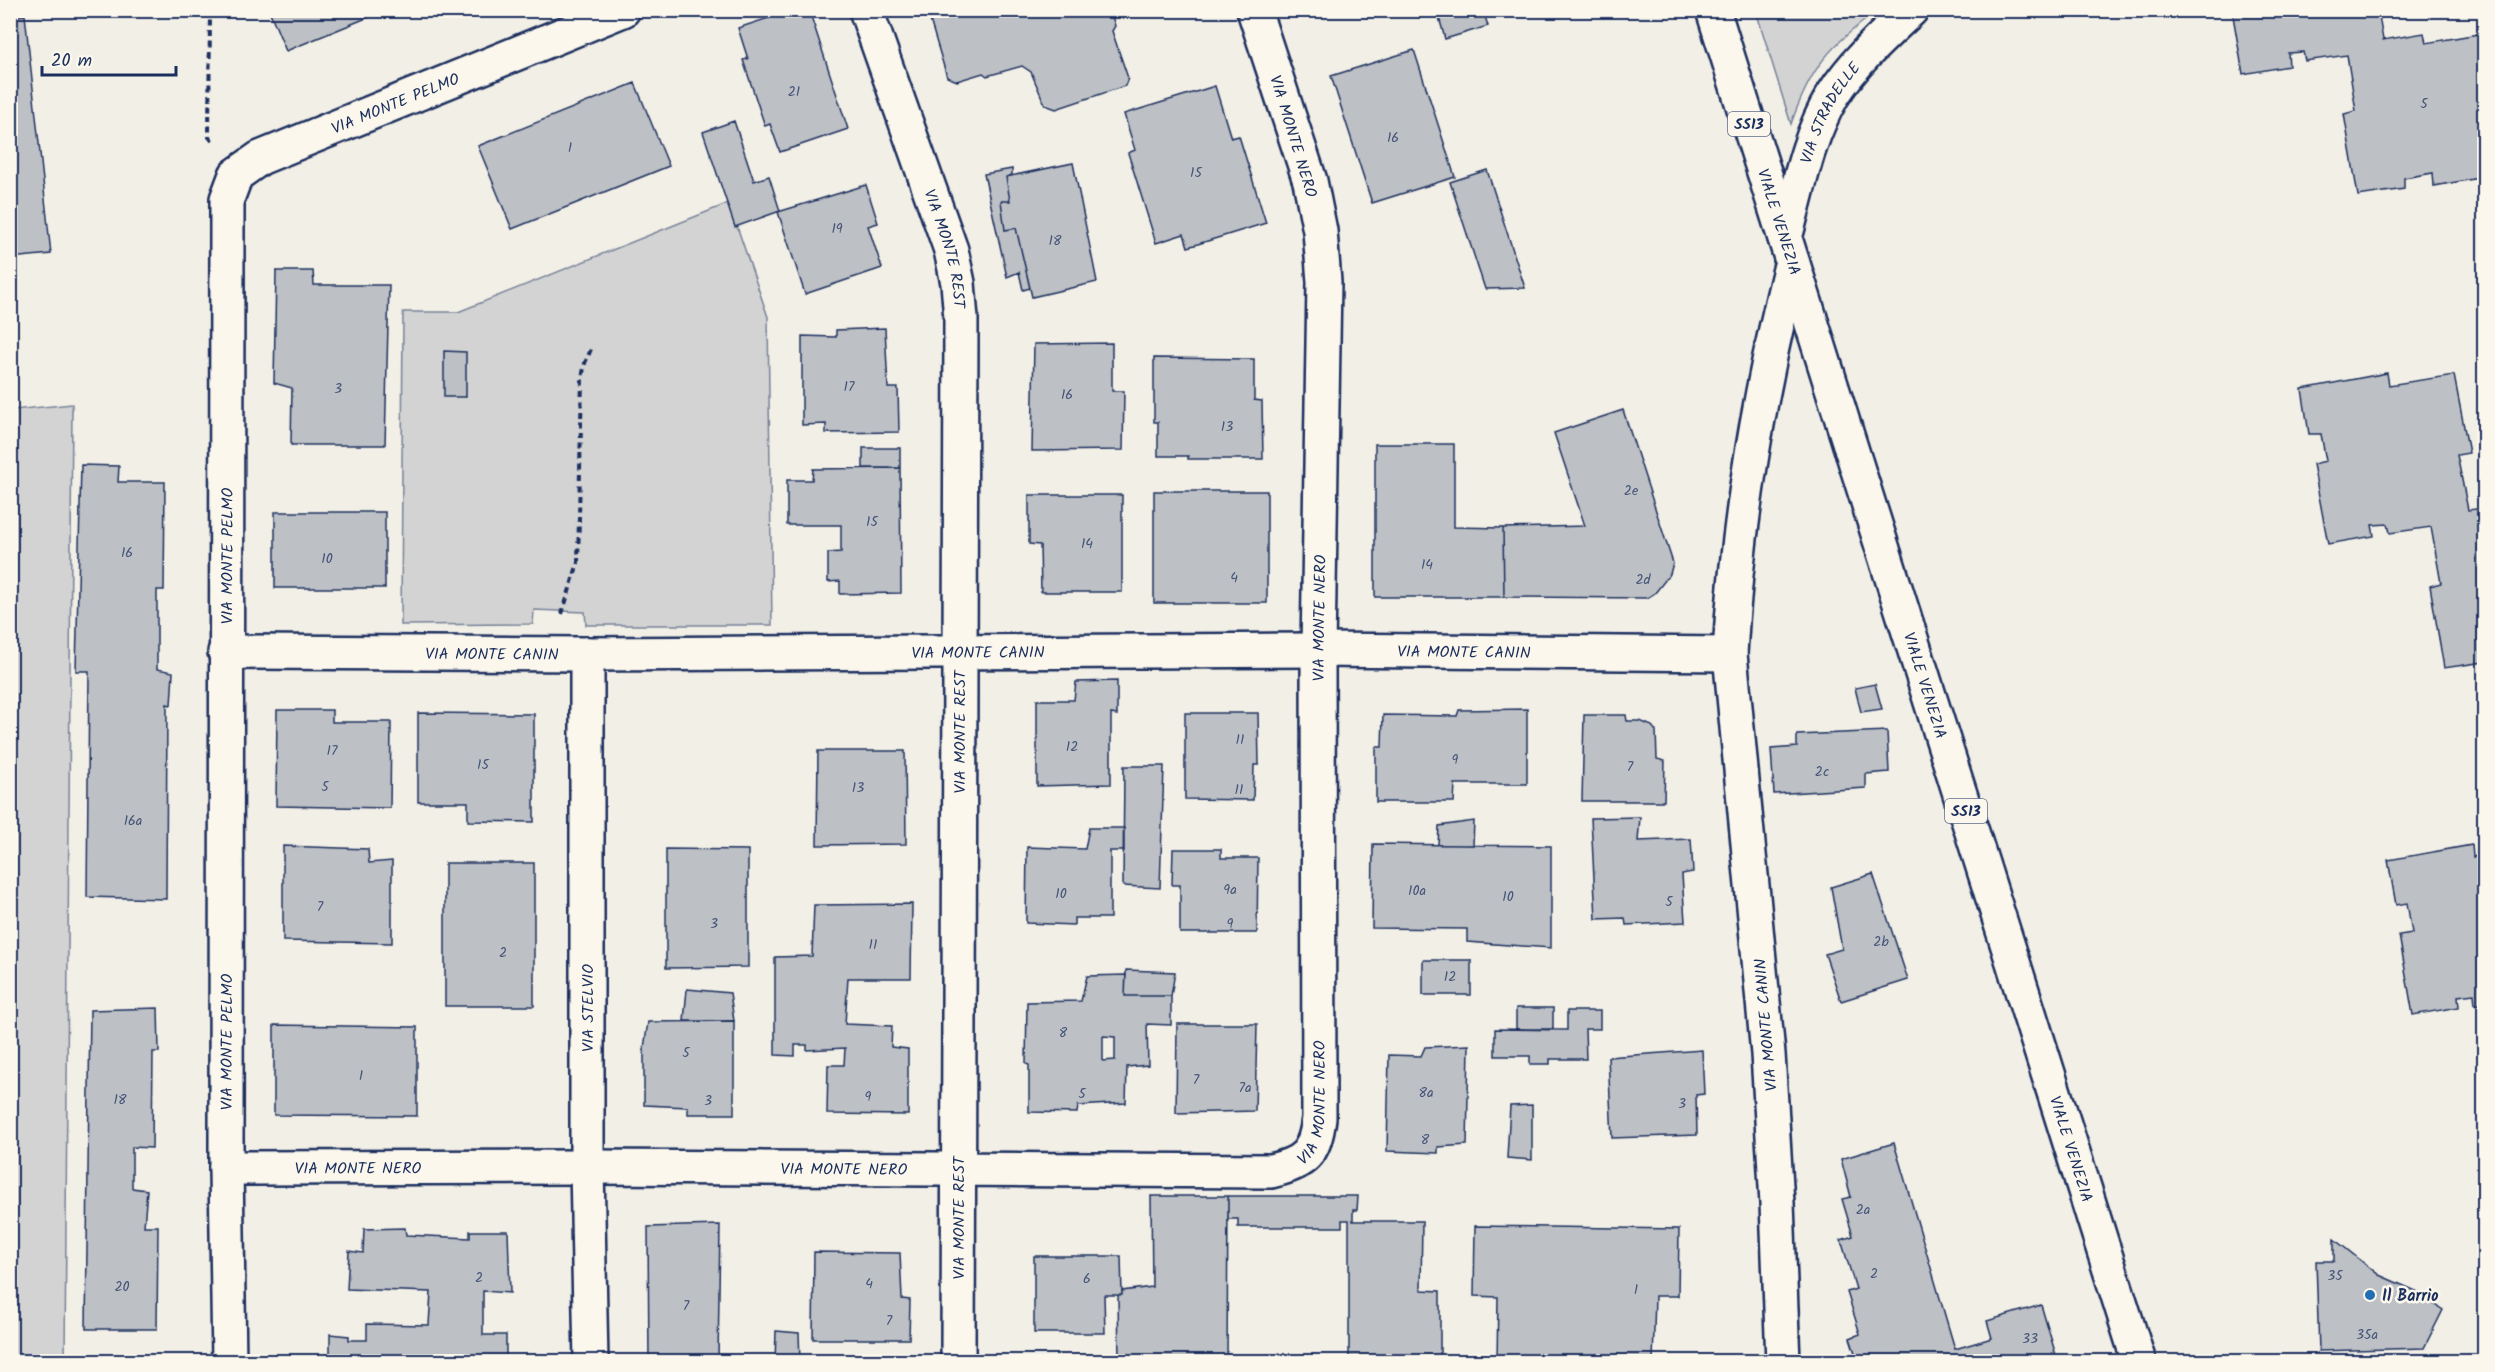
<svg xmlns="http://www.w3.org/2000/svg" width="2495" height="1372" viewBox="0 0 2495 1372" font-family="Kalam,sans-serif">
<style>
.green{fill:#d2d3d2;stroke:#768198;stroke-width:1.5}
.building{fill:#bdc0c4;stroke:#1b2f5e;stroke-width:1.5;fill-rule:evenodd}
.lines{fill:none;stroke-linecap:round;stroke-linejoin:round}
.street-casing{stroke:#1b2f5e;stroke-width:38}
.primary-casing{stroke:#1b2f5e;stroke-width:38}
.path{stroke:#1b2f5e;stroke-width:4;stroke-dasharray:6 4.5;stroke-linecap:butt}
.street{stroke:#fbf7ec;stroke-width:33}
.primary{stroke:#fbf7ec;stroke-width:33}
.poi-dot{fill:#1f6fb2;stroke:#fbf7ec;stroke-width:2}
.labels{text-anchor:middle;stroke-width:5;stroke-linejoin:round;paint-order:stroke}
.number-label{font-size:14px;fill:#445378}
.shield{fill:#fbf7ec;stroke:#5e6b89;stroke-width:1.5}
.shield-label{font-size:15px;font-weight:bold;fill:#1b2f5e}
.street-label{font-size:16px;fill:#1b2f5e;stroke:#fbf7ec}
.poi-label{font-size:16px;font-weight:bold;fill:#1b2f5e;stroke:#fbf7ec;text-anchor:start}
</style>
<rect width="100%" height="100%" fill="#f2efe6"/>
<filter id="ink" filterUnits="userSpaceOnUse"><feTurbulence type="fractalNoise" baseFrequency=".0167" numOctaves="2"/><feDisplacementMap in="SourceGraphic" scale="12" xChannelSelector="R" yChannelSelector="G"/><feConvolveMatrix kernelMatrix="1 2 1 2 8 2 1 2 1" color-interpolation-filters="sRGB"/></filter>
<g filter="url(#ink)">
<path class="green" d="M 1756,11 L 1865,11 L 1868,18 C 1825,50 1809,73 1791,124 Z
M 729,203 L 768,317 L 772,625 L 586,625 L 585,612 L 534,610 L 533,624 L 401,625 L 403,312 L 458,312 Z
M 10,400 L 13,410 L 72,404 L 65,1361 L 11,1361 Z"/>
<path class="building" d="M 269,10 L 386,10 L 286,51 Z
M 793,10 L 809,10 L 848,129 L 780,152 L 770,124 L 765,126 L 743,60 L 748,59 L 738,28 Z
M 927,10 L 1110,10 L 1115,26 L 1112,31 L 1128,78 L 1125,86 L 1056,109 L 1045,105 L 1031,72 L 1022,66 L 987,76 L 983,73 L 957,81 L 947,77 Z
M 1437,10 L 1483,10 L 1488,26 L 1445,39 Z
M 2232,10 L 2378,10 L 2383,40 L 2424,33 L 2426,43 L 2484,33 L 2484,177 L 2434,186 L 2433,173 L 2404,178 L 2404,189 L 2358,196 L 2344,114 L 2356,111 L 2347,55 L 2305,61 L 2303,52 L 2288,53 L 2289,66 L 2243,74 Z
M 25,15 L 51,254 L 10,258 L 10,17 Z
M 1414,50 L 1455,177 L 1372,203 L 1331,76 Z
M 635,83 L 669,166 L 512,229 L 478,146 Z
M 1215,86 L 1231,138 L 1239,136 L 1266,223 L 1188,247 L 1184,234 L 1156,243 L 1128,153 L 1135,150 L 1124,114 Z
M 734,121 L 754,181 L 769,176 L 780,211 L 735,227 L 703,132 Z
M 1073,163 L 1097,282 L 1032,297 L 1016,228 L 1005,230 L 1001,201 L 1010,201 L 1006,177 Z
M 1012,169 L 1012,175 L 1006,177 L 1010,201 L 1001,201 L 1005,230 L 1016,228 L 1030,288 L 1023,290 L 1019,272 L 1007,277 L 984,174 Z
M 1487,170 L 1525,288 L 1485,289 L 1450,182 Z
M 866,185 L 878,223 L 868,226 L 882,268 L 805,294 L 778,212 Z
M 276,271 L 313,271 L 314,285 L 389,285 L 385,445 L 291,445 L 292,388 L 274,383 Z
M 885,328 L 888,388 L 898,388 L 899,432 L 826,433 L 826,424 L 802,425 L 802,336 L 836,337 L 836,330 Z
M 1112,343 L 1112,391 L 1124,391 L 1123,450 L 1032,451 L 1034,344 Z
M 444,351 L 466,352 L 466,397 L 444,397 Z
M 1154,358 L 1254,359 L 1254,400 L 1262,401 L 1263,459 L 1188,459 L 1188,456 L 1158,456 L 1158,422 L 1154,422 Z
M 2387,373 L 2389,385 L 2454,375 L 2469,453 L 2457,455 L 2468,510 L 2484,508 L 2484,662 L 2444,668 L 2430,586 L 2441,583 L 2431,527 L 2390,533 L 2388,524 L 2372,525 L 2374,536 L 2328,544 L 2313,464 L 2326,461 L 2321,434 L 2309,434 L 2302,389 Z
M 1623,410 L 1673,563 L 1670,574 L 1655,593 L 1647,598 L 1504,597 L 1503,528 L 1585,526 L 1554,433 Z
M 1375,444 L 1454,444 L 1454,527 L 1503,528 L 1504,597 L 1375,597 Z
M 863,448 L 900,448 L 900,468 L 863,468 Z
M 81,465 L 119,466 L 118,482 L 165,482 L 164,590 L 157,590 L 157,669 L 173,672 L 171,705 L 167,704 L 166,899 L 87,897 L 89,671 L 76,671 Z
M 900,468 L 901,593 L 840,594 L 840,581 L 828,582 L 828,553 L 841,552 L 841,525 L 787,525 L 787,480 L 812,480 L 813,469 Z
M 1154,491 L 1267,491 L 1267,603 L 1154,603 Z
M 1029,495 L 1122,495 L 1122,592 L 1041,592 L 1040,545 L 1029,544 Z
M 275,512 L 385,512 L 385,588 L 275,588 Z
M 1117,681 L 1117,715 L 1111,714 L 1111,784 L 1037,786 L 1037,700 L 1074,700 L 1076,682 Z
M 1875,684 L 1882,709 L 1861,712 L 1855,688 Z
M 1527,709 L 1527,784 L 1455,784 L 1454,802 L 1376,802 L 1376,747 L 1382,747 L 1383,715 L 1457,716 L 1459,710 Z
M 277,710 L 332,710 L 332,722 L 391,722 L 390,808 L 276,806 Z
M 418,713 L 534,714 L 534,822 L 468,821 L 468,802 L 418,802 Z
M 1185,713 L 1258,713 L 1259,765 L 1254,765 L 1253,800 L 1185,799 Z
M 1584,715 L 1626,715 L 1627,721 L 1640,721 L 1652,726 L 1656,731 L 1657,759 L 1665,761 L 1664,801 L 1582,801 Z
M 1887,731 L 1889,772 L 1866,774 L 1866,788 L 1774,794 L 1771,749 L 1797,747 L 1797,735 Z
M 818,751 L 905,751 L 906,844 L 817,845 Z
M 1124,766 L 1164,766 L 1160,888 L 1123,886 Z
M 1640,817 L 1638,841 L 1691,839 L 1693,872 L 1682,874 L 1685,922 L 1626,925 L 1625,918 L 1596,919 L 1591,818 Z
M 1474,821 L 1473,845 L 1438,845 L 1439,826 Z
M 1089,828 L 1124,828 L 1124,851 L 1110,851 L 1110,918 L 1074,918 L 1074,925 L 1026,923 L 1027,847 L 1085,849 Z
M 1373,844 L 1551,846 L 1551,948 L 1467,942 L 1467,929 L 1372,928 Z
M 2472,845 L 2473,857 L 2484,855 L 2484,1003 L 2475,1005 L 2474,994 L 2458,996 L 2459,1007 L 2413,1015 L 2399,935 L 2412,933 L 2407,903 L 2396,905 L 2388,860 Z
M 283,846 L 368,849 L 369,863 L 392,861 L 392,943 L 283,941 Z
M 666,849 L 748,850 L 748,967 L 666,968 Z
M 1173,849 L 1221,849 L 1221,858 L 1258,858 L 1257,933 L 1180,933 L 1180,885 L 1172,885 Z
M 445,863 L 534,863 L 534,1006 L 445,1006 Z
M 1873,874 L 1908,980 L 1841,1001 L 1825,954 L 1842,949 L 1831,887 Z
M 912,904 L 911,978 L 848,978 L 845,1024 L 892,1026 L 891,1047 L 908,1049 L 908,1115 L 827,1114 L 828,1065 L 844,1065 L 845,1048 L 807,1050 L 807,1045 L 795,1045 L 795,1056 L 775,1055 L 775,957 L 812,956 L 814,905 Z
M 1423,960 L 1471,960 L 1471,995 L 1423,995 Z
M 1126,970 L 1175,972 L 1171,996 L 1125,996 Z
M 1126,975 L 1125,996 L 1171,996 L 1171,1025 L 1147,1024 L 1148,1065 L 1127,1067 L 1126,1103 L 1078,1106 L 1077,1113 L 1029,1112 L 1029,1065 L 1026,1064 L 1027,1002 L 1081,1001 L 1087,976 ZM 1103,1036 L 1115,1037 L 1115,1060 L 1103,1061 Z
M 687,989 L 730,993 L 734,1021 L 684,1021 Z
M 158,1008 L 159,1052 L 153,1052 L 152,1148 L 132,1147 L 132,1188 L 147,1190 L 144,1226 L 158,1226 L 157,1329 L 86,1329 L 90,1010 Z
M 1516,1008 L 1553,1008 L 1553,1029 L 1516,1029 Z
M 1567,1011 L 1600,1011 L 1600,1029 L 1585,1029 L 1586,1059 L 1550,1059 L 1550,1064 L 1530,1064 L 1530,1056 L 1495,1056 L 1495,1029 L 1567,1030 Z
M 734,1021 L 734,1114 L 688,1114 L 688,1107 L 644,1105 L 644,1048 L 648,1022 Z
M 1177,1024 L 1257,1024 L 1255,1111 L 1176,1113 Z
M 274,1025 L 417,1027 L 417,1116 L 274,1115 Z
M 1469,1045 L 1467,1145 L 1438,1147 L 1438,1153 L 1387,1151 L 1389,1055 L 1421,1056 L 1425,1047 Z
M 1702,1050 L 1704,1094 L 1696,1095 L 1697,1135 L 1612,1138 L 1608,1057 Z
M 1532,1105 L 1532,1160 L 1507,1158 L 1510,1106 Z
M 1894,1143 L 1955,1349 L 1992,1338 L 1987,1321 L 2041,1305 L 2058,1362 L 1858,1362 L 1850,1338 L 1860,1334 L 1847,1292 L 1856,1289 L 1841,1240 L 1853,1236 L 1842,1199 L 1851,1197 L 1841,1159 Z
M 1151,1196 L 1228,1196 L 1227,1362 L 1103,1362 L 1119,1361 L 1118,1295 L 1122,1295 L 1122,1291 L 1152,1287 Z
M 1228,1196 L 1358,1196 L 1357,1210 L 1353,1210 L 1353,1221 L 1422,1221 L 1421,1290 L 1440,1291 L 1440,1362 L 1349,1362 L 1349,1220 L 1342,1220 L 1342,1227 L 1238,1227 L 1238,1219 L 1228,1219 Z
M 720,1225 L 718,1362 L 649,1362 L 648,1227 Z
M 1475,1226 L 1679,1229 L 1678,1296 L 1655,1296 L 1653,1362 L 1497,1362 L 1498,1297 L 1474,1296 Z
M 405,1228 L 406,1235 L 470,1238 L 470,1231 L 508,1231 L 510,1293 L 483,1291 L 483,1335 L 506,1335 L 506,1362 L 330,1362 L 330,1334 L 349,1336 L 349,1340 L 367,1340 L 367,1324 L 429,1325 L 431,1292 L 347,1289 L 349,1251 L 363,1253 L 364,1229 Z
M 2334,1239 L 2379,1275 L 2423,1294 L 2424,1297 L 2443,1310 L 2424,1348 L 2319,1351 L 2316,1261 L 2334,1261 Z
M 814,1252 L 900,1253 L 902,1299 L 910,1300 L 909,1339 L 813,1339 Z
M 1034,1256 L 1121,1256 L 1122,1295 L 1104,1295 L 1105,1333 L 1034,1333 Z
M 776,1331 L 799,1333 L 800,1362 L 775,1362 Z"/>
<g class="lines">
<defs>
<g id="street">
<path id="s1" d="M 866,10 L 951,250 L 958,283 L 961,319 L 958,1362"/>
<path id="s2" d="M 1785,238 C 1798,191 1807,138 1833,95 C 1854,62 1883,36 1911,10"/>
<path id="s3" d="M 225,652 L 587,654 L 1318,650 L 1730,654"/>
<path d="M 587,654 L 587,1167 L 591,1362"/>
<path id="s4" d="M 226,1168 L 587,1167 L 1271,1171 C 1305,1163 1315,1153 1319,1118 L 1318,650 L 1324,282 L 1320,231 L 1310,181 L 1254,10"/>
<path id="s5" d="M 229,1362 L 226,1168 L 227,199 L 236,175 L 260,158 L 623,10"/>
<path d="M 1783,1362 L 1777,1203 L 1768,1054 L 1730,654 C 1737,521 1760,389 1792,261"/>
</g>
<g id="primary">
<path id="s6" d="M 1713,10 L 2139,1362"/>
</g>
</defs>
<use href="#street" class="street-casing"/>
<use href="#primary" class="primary-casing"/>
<path class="path" d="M 210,10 L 209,137 L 214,143
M 562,614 L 578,563 L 582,378 L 585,363 L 592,347"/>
<use href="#street" class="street"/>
<use href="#primary" class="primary"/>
</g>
</g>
<circle class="poi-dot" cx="2370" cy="1295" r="6"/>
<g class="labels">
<g class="number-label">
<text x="794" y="96">21</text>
<text x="2424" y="108">5</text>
<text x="1393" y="142">16</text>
<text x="570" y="152">1</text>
<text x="1196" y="177">15</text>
<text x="837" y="233">19</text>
<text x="1055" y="245">18</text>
<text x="849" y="391">17</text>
<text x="338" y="393">3</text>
<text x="1067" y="399">16</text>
<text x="1227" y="431">13</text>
<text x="1631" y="495">2e</text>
<text x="872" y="526">15</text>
<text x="1087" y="548">14</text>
<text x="127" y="557">16</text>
<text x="327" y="563">10</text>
<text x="1427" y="569">14</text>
<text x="1234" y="582">4</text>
<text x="1643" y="584">2d</text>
<text x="1240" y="744">11</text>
<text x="1072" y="751">12</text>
<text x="332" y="755">17</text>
<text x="1455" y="764">9</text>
<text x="483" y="769">15</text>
<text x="1630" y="771">7</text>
<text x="1822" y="776">2c</text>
<text x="325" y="791">5</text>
<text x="858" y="792">13</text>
<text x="1239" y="794">11</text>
<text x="133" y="825">16a</text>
<text x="1230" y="894">9a</text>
<text x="1417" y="895">10a</text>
<text x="1061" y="898">10</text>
<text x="1508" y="901">10</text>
<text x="1669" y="906">5</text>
<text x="320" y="911">7</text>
<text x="714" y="928">3</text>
<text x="1230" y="928">9</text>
<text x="1881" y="946">2b</text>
<text x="873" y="949">11</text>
<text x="503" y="957">2</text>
<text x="1450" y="981">12</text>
<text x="1063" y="1037">8</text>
<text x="686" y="1057">5</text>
<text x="361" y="1080">1</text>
<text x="1196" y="1084">7</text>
<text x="1245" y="1092">7a</text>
<text x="1426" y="1097">8a</text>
<text x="1082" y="1098">5</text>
<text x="868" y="1101">9</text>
<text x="120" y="1104">18</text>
<text x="708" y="1105">3</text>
<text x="1682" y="1108">3</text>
<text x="1425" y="1144">8</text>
<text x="1863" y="1214">2a</text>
<text x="1874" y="1278">2</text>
<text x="2335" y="1280">35</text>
<text x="479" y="1282">2</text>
<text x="1087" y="1283">6</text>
<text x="869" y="1288">4</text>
<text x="122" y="1291">20</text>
<text x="1636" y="1294">1</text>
<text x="686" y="1310">7</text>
<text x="889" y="1325">7</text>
<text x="2367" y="1339">35a</text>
<text x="2030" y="1343">33</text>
</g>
<g class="shield">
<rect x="1728" y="112" width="42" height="24" rx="4.5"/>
<rect x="1945" y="799" width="42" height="24" rx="4.5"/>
</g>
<g class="shield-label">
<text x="1749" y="129">SS13</text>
<text x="1966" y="816">SS13</text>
</g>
<g class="street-label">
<text dy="6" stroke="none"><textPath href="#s5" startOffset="1364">VIA MONTE PELMO</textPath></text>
<text dy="6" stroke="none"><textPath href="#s2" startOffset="134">VIA STRADELLE</textPath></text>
<text transform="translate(1294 136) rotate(73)" y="6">VIA MONTE NERO</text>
<text dy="6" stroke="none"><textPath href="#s6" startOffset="222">VIALE VENEZIA</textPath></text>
<text dy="6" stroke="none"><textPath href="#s1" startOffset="252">VIA MONTE REST</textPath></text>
<text dy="6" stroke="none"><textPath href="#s5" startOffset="806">VIA MONTE PELMO</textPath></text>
<text dy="6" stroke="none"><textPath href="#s4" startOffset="1624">VIA MONTE NERO</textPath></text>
<text dy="6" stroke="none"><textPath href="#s3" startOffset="753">VIA MONTE CANIN</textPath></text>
<text dy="6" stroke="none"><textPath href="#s3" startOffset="1239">VIA MONTE CANIN</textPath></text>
<text dy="6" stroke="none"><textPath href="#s3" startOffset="267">VIA MONTE CANIN</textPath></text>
<text dy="6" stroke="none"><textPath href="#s6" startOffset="708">VIALE VENEZIA</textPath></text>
<text transform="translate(959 732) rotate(-90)" y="6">VIA MONTE REST</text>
<text transform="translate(587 1008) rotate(-90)" y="6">VIA STELVIO</text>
<text transform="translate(1765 1025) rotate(-95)" y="6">VIA MONTE CANIN</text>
<text dy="6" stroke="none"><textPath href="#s5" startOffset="320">VIA MONTE PELMO</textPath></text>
<text dy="6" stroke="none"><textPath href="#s4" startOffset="1138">VIA MONTE NERO</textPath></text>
<text dy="6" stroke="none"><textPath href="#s6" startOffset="1194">VIALE VENEZIA</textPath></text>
<text dy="6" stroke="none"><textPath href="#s4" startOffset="132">VIA MONTE NERO</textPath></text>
<text dy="6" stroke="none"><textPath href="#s4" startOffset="618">VIA MONTE NERO</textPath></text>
<text transform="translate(958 1218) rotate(-90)" y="6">VIA MONTE REST</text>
</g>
<g class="poi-label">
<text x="2382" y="1301">Il Barrio</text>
</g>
</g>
<rect width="2495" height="1372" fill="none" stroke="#fbf7ec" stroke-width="36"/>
<rect x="18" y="18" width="2459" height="1336" fill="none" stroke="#1b2f5e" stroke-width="2" filter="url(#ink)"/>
<path d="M42 66v9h134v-9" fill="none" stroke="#1b2f5e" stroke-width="3"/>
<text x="51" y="66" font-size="18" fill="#1b2f5e" stroke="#fbf7ec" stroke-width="4.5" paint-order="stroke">20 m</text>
</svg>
